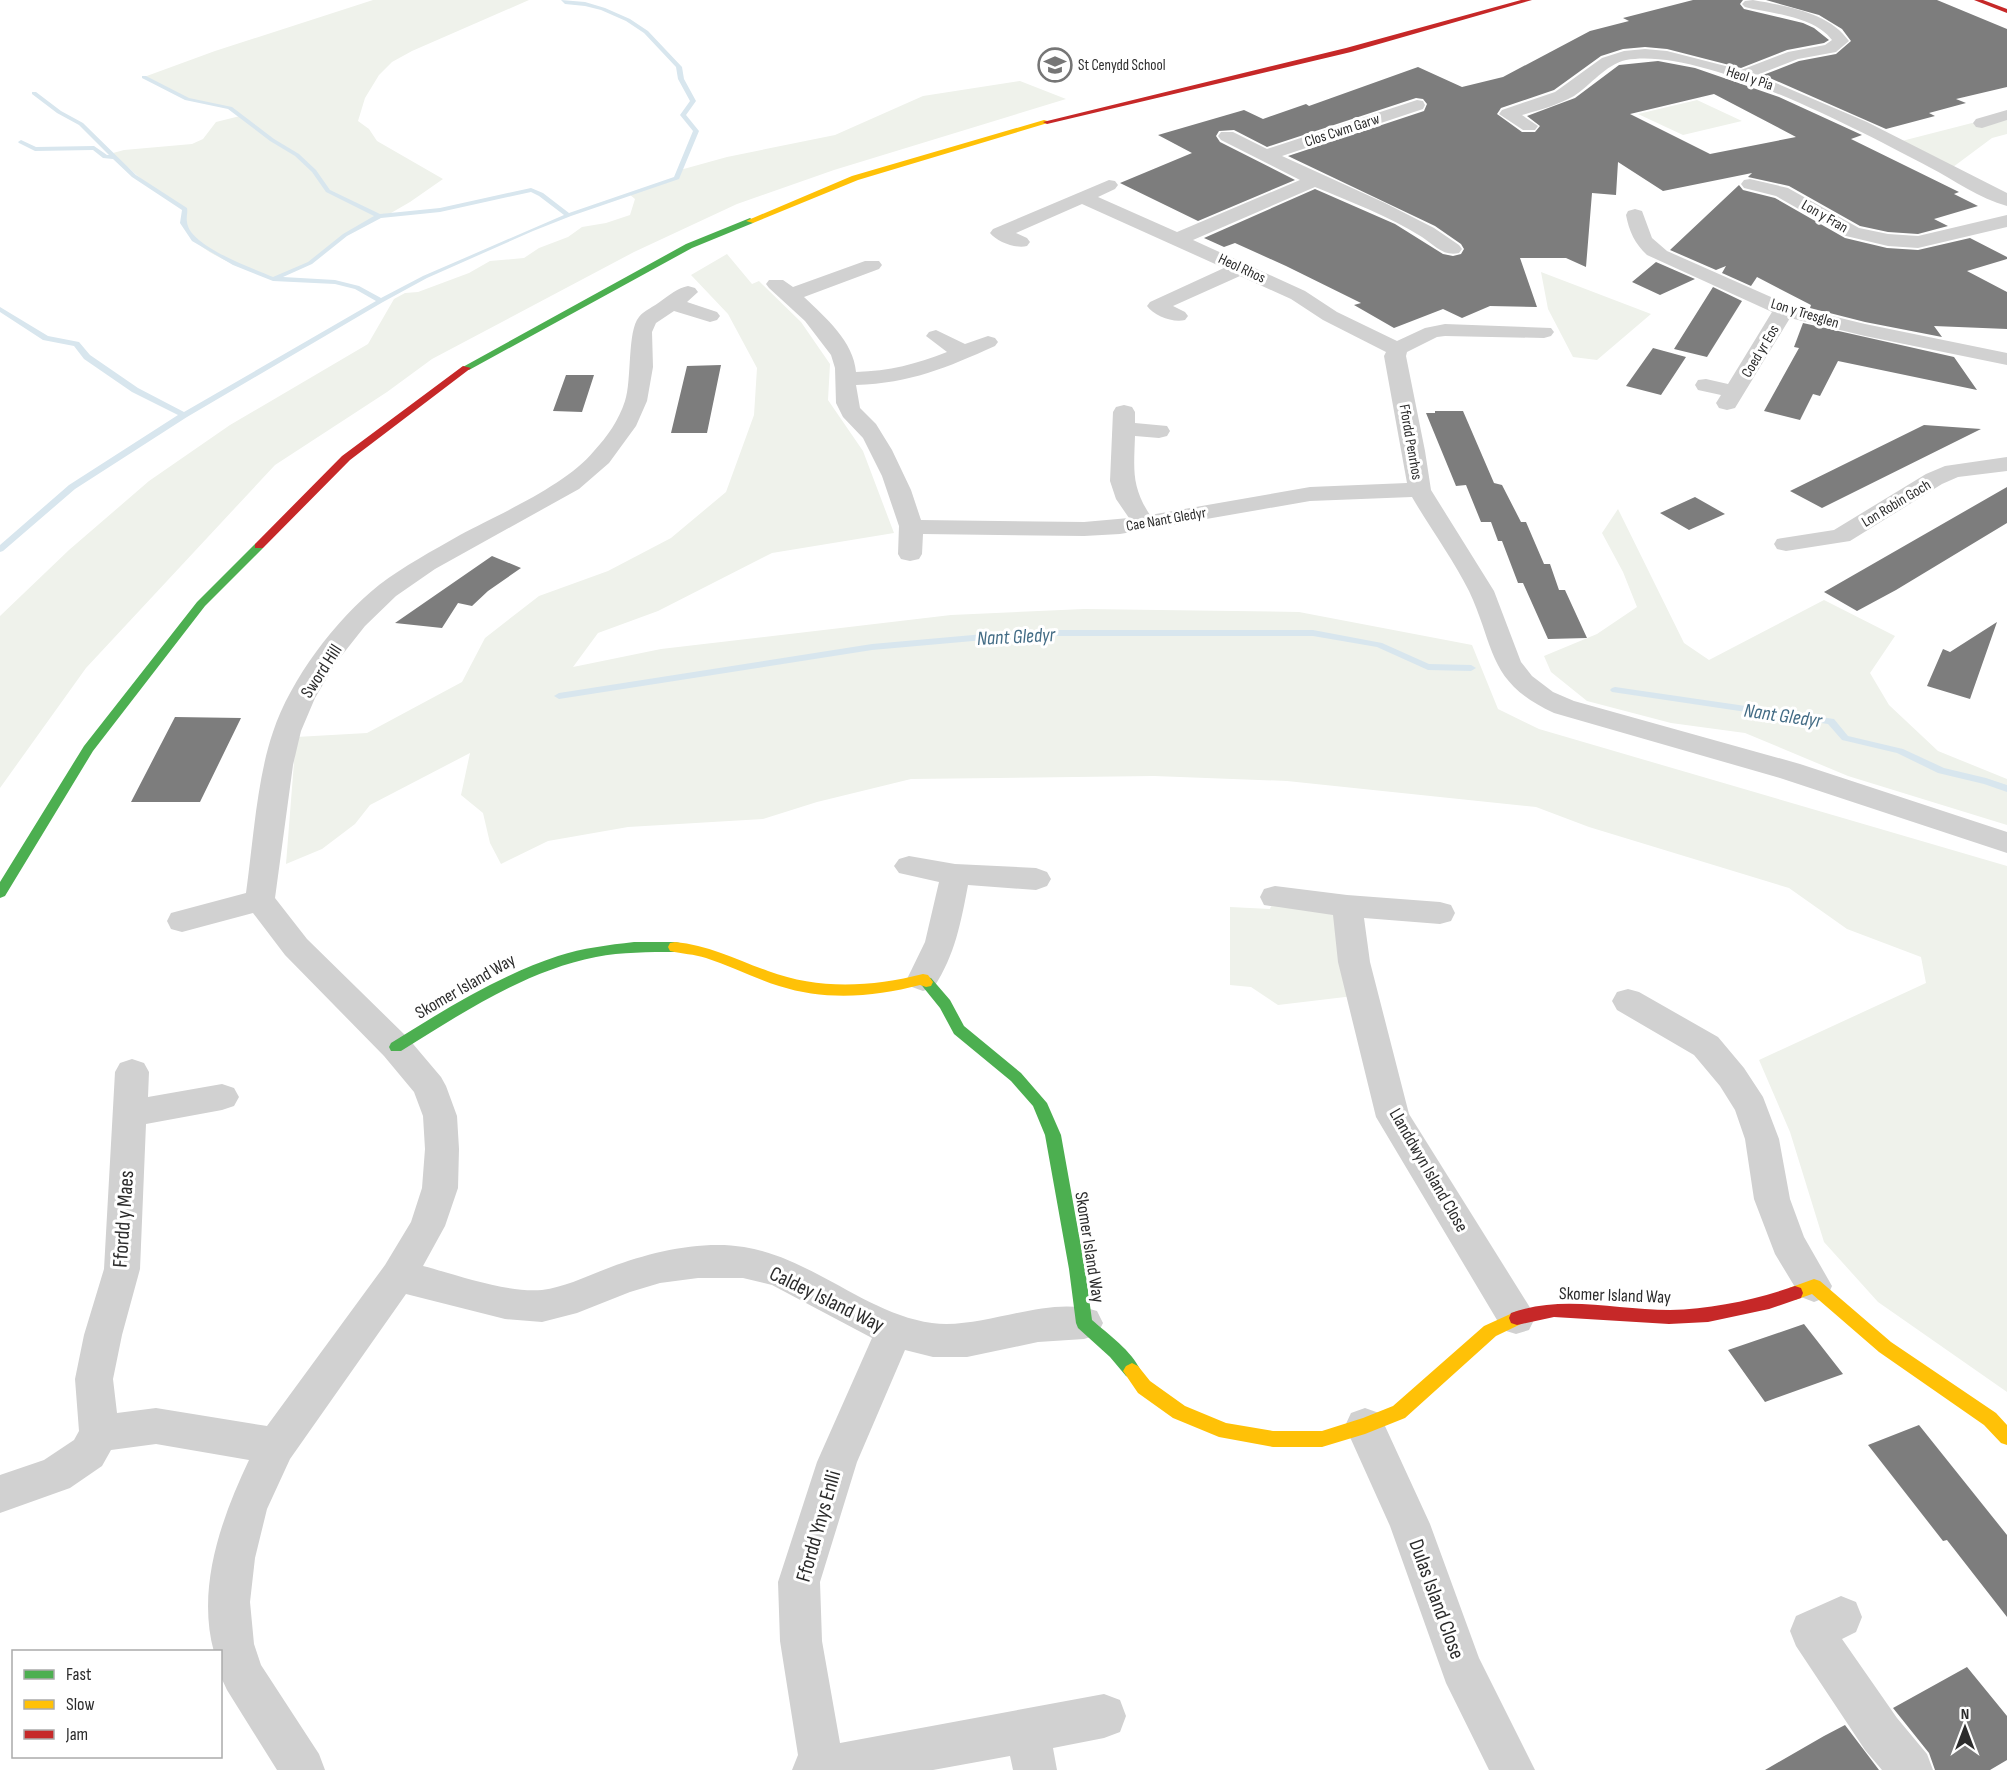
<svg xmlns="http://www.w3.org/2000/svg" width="2007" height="1770" viewBox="0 0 2007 1770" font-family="'Sofia Sans Condensed',sans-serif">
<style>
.green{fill:#eff2eb}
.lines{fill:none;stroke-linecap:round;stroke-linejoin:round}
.stream{fill:#d8e6ee;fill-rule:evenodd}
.building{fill:#7d7d7d;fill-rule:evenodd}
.street{fill:#d1d1d1;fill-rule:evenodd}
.fast{fill:#4caf50;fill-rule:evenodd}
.slow{fill:#ffc107;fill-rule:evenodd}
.jam{fill:#c62828;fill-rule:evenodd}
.labels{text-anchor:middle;stroke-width:6;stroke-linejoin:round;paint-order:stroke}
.far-poi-label{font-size:15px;fill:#2c2c2c;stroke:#fff;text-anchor:start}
.far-street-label{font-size:15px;fill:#2c2c2c;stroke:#fff}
.street-label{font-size:18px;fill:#2c2c2c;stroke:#fff}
.water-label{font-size:20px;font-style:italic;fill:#436c85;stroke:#fff}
.near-street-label{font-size:21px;fill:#2c2c2c;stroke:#fff}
</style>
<rect width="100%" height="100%" fill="#fff"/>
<path class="green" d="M 373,0 L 529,0 L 412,51 L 392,62 L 379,75 L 365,98 L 358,121 L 369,129 L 377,141 L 443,179 L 410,202 L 391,213 L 379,216 L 345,235 L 310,263 L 273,279 C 249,270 211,258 193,239 C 189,235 186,228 183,223 L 185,209 L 155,191 L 116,157 L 113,153 L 124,150 L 192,144 L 203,139 L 216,122 L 240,116 L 230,108 L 187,99 L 144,77 L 215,51 Z
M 1020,81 L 1066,99 L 834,170 L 737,204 L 634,252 L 432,359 L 387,392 L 275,465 L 86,668 L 0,788 L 0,616 L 69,550 L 149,481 L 230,425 L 368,344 L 394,299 L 405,293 L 418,292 L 469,273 L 490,261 L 524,258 L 539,248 L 568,237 L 582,227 L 606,223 L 630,215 L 635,199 L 629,194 L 677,178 L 680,170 L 727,157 L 835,135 L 923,96 Z
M 1697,100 L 1742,121 L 1683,135 L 1638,114 Z
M 2007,115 L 2007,134 L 1992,138 L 1949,170 L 1894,143 L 1972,123 L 1982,123 Z
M 727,254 L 752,284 L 759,281 L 801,322 L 830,364 L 828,400 L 863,451 L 894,533 L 772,553 L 658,611 L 598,633 L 573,667 L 661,649 L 951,615 L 1084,609 L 1299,612 L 1472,645 L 1498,709 L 1539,729 L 2007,866 L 2007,1392 L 1878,1302 L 1824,1242 L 1790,1132 L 1759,1060 L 1926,983 L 1921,957 L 1847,929 L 1789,888 L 1589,827 L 1536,807 L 1287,781 L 1154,776 L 911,779 L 817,802 L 763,819 L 628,827 L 548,841 L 501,864 L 490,843 L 483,813 L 461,795 L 470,753 L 370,805 L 355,824 L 322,849 L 286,864 L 296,737 L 367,733 L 462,682 L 485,638 L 539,596 L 608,571 L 671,538 L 726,492 L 754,415 L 757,368 L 728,314 L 691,275 Z
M 1541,272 L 1651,314 L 1597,360 L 1573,357 L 1548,309 Z
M 1618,509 L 1684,643 L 1709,660 L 1824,600 L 1895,636 L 1870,673 L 1889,705 L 1938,751 L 2007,779 L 2007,825 L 1848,776 L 1745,733 L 1671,723 L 1587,701 L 1551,672 L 1544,656 L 1597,634 L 1637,607 L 1623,572 L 1602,533 Z
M 1275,897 L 1347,906 L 1362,995 L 1278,1005 L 1251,987 L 1230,985 L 1230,907 L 1270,909 Z"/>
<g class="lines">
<path class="stream" d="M 561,0 L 585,2 L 605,8 L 630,19 L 648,31 L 682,67 L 684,79 L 696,101 L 686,115 L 699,131 L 679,179 L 571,216 L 533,231 L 427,278 L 383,302 L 187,417 L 75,489 L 3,551 L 0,552 L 0,545 L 69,485 L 178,415 L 132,392 L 84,359 L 74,346 L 43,340 L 0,312 L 0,307 L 48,336 L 79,342 L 90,355 L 138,388 L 184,412 L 376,301 L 355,289 L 335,284 L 273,281 L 233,265 L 192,241 L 180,223 L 182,210 L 132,177 L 113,159 L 103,158 L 93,150 L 35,151 L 19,143 L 18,142 L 21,140 L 36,147 L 94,146 L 107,155 L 109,155 L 79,125 L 57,113 L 32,94 L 32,92 L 36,92 L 61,111 L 83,123 L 136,175 L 187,208 C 188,212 186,217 187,222 C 189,246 252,268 273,277 L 308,262 L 343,234 L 374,216 L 326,192 L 312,172 L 295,156 L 270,141 L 228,109 L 185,100 L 142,78 L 142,76 L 146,76 L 189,98 L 232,107 L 274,139 L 299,154 L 316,170 L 330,190 L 380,214 L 440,208 L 531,188 L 543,193 L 569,213 L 674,177 L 693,131 L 680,115 L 690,101 L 678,79 L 676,67 L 644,33 L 626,21 L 601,10 L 585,6 L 565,4 ZM 531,192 L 539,196 L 564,215 L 423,276 L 381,298 L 359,286 L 335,280 L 283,277 L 312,264 L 347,236 L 381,218 L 440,212 Z
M 1029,630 L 1313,630 L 1382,643 L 1429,664 L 1471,665 L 1476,668 L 1471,671 L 1428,670 L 1377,647 L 1313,636 L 1029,636 L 872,650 L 559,699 L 554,696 L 559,693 L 872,644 Z
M 1615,687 L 1834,719 L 1848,736 L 1903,749 L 1944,768 L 1986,778 L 2007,785 L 2007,792 L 1984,784 L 1938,773 L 1897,753 L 1842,740 L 1828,724 L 1612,692 L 1610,690 L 1612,688 Z"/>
</g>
<path class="building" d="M 1693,0 L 1743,0 L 1740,4 L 1744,9 L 1803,23 L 1814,28 L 1829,40 L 1824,43 L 1787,50 L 1741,68 L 1667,49 L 1645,47 L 1623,49 L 1601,56 L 1554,90 L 1501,108 L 1497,114 L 1522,132 L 1535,132 L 1540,126 L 1527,116 L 1575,98 L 1619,65 L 1658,61 L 1695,68 L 1779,97 L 1862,135 L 1851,139 L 1959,192 L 1954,194 L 1978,206 L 1934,219 L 1948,226 L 1918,234 L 1888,232 L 1860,226 L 1789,186 L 1748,177 L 1752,173 L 1663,191 L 1618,162 L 1616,195 L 1592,193 L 1586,267 L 1566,258 L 1520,258 L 1537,307 L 1490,306 L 1462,318 L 1443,309 L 1394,328 L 1354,305 L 1361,303 L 1286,266 L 1235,243 L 1224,247 L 1204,238 L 1315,189 L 1395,224 L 1443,254 L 1453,256 L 1461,254 L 1464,249 L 1461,244 L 1435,226 L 1288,156 L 1424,111 L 1427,104 L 1423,99 L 1416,98 L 1267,147 L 1234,130 L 1219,131 L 1216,136 L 1220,142 L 1295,180 L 1198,221 L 1120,183 L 1192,153 L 1158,135 L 1244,110 L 1263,119 L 1306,104 L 1309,106 L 1418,67 L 1462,87 L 1503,77 L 1590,31 L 1629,21 L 1623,18 ZM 1714,94 L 1796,137 L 1710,154 L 1630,114 Z
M 1766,0 L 1937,0 L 2007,29 L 2007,87 L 1956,99 L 1966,103 L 1929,113 L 1935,116 L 1886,129 L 1763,75 L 1799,61 L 1836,54 L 1851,41 L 1842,29 L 1819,15 Z
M 1739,185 L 1743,190 L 1775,198 L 1845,238 L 1887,248 L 1918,250 L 1970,238 L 2007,257 L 2007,259 L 1967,271 L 2007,292 L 2007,329 L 1934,326 L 1942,337 L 1865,322 L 1810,308 L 1811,305 L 1757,277 L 1751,286 L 1722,273 L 1726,266 L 1716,270 L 1670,250 Z
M 1656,262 L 1695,279 L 1660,295 L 1632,282 Z
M 1713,287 L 1742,301 L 1707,357 L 1674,349 Z
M 1803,323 L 1954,357 L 1977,390 L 1838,361 L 1820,396 L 1813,394 L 1800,420 L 1764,411 L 1799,348 L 1794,347 Z
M 1653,348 L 1686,357 L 1661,395 L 1626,386 Z
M 721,365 L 707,433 L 671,433 L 687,366 Z
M 566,375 L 594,375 L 582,412 L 553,411 Z
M 1435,411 L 1463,411 L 1494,483 L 1502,485 L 1521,522 L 1526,522 L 1544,564 L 1550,564 L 1559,590 L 1565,590 L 1587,638 L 1548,639 L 1523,583 L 1518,583 L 1502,541 L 1498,541 L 1491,522 L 1481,522 L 1466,485 L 1456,486 L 1426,413 L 1435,413 Z
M 1924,425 L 1981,429 L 1822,508 L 1790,491 Z
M 2007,487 L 2007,523 L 1896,590 L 1857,611 L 1824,592 Z
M 1695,497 L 1725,514 L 1689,530 L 1660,513 Z
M 492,556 L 521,568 L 488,591 L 472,606 L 458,603 L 442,628 L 395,623 Z
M 1997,622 L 1970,699 L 1927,686 L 1943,649 L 1950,652 Z
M 175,717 L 241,718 L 200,802 L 131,802 Z
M 1804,1324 L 1843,1374 L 1765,1402 L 1728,1350 Z
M 1919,1425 L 2007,1535 L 2007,1617 L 1947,1540 L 1943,1541 L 1868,1445 Z
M 1967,1667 L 2007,1716 L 2007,1760 L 1990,1770 L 1935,1770 L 1929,1753 L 1893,1708 Z
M 1845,1725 L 1879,1770 L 1765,1770 L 1824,1736 Z"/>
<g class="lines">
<path class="street" d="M 1753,0 C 1786,6 1829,12 1849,41 L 1836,52 L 1798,59 L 1757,75 L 1867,122 L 2007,193 L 2007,206 C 1980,199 1954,180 1929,167 C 1860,131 1702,46 1626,60 C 1605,65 1591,85 1574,96 C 1558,105 1540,110 1522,115 L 1538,126 L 1535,130 L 1523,130 L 1499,114 L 1502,110 L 1555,92 L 1602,58 L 1624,51 L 1645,49 L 1667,51 L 1741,70 L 1788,52 L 1825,45 L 1832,40 C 1814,16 1772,14 1745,7 L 1742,4 L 1745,1 Z
M 1417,100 L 1423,101 L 1425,105 L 1423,109 L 1282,156 L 1385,203 L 1434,228 L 1459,245 L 1462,249 L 1459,253 C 1444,257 1434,245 1422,237 C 1389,216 1351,202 1315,187 L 1193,240 L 1305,291 L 1337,312 L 1397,341 L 1425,328 L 1445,324 L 1551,328 L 1554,332 L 1551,336 L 1544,338 L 1445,336 L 1437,337 L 1407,352 L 1406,356 L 1425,451 L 1431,490 L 1494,591 L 1521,662 L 1532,676 L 1553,692 L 1574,701 L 1800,764 L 2007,832 L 2007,853 L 1780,778 L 1554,713 C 1487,682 1496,649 1469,591 C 1453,559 1430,528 1412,497 L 1310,501 L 1120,534 L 1084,536 L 923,534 L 922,554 L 919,559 L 910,561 L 901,559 L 898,554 L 899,526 L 882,476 L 863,438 L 843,417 L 836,403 L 835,368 L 831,355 L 805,321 L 769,288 L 766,284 L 769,280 L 783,280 L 793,287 L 865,261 L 879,261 L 882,265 L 879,269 L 804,297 C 825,317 854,342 856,372 C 889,371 917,364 947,352 L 926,336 L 929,332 L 936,330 L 965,344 L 988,336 L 995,338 L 998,342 L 995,346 C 946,368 911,383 856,385 L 860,408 L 876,424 L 892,450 L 911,490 L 921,520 L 1084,522 L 1129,518 L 1116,499 L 1110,481 L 1113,412 L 1116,407 L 1124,405 L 1132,407 L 1135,412 L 1135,423 L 1167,426 L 1170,431 L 1167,436 L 1159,438 L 1135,436 C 1134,469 1131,486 1150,515 L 1310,487 L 1407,483 L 1384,356 L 1386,352 L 1323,320 L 1291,299 L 1240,276 L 1173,306 L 1185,312 L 1188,316 L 1185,320 C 1173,323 1154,316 1147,306 L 1150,302 L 1224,268 L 1082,204 L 1016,233 L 1027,238 L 1030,242 L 1027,246 C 1016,249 997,242 990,233 L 993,229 L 1109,180 L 1115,181 L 1118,185 L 1115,189 L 1098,197 L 1177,232 L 1300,180 L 1221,140 L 1218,136 L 1221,132 L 1233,132 L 1267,149 Z
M 2007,110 L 2007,120 L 1982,128 L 1976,127 L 1973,123 L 1976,119 Z
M 1750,179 L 1788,188 L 1859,228 L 1888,234 L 1918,236 L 2007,215 L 2007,227 L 1918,248 L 1888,246 L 1846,236 L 1776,196 L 1744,188 L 1741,184 L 1744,180 Z
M 1635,209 L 1642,211 L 1652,238 L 1667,251 L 1791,306 L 1865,324 L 2007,353 L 2007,365 L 1865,336 L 1790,318 L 1735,408 L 1727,410 L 1719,408 L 1716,403 L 1721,395 L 1698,390 L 1695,385 L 1698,380 L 1706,379 L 1728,384 L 1772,312 L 1647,255 C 1635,244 1629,231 1626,215 L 1628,211 Z
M 688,286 L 695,288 L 698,292 L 687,302 L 717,312 L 720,316 L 717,320 L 710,322 L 674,311 L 656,323 L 652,332 L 653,367 L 647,401 L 636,426 L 609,463 L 579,489 L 435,569 L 396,596 L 365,626 L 335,664 L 315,698 L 301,731 L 293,765 L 275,898 L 307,939 L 408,1038 L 441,1077 L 446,1086 L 457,1116 L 459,1149 L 458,1188 L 445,1226 L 423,1266 C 458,1275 506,1293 542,1290 C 566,1287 589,1275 611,1267 C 650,1252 702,1240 744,1247 C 813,1258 866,1314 932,1323 C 984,1330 1048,1294 1097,1311 L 1103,1323 L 1097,1335 L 1084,1339 L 1038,1342 L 967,1357 L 933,1357 L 905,1350 L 857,1462 L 820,1582 L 822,1641 L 840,1743 L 1104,1694 L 1120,1700 L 1126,1716 L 1120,1732 L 1104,1738 L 1053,1748 L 1057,1770 L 1013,1770 L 1010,1756 L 933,1770 L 792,1770 L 798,1755 L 780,1641 L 778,1582 L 817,1462 L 872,1338 L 772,1285 L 743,1278 L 698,1278 L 660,1283 L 630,1292 L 577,1313 L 542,1322 L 505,1319 L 406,1294 L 290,1459 L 267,1509 L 255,1558 L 250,1602 L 254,1644 L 261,1665 L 319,1754 L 325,1770 L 277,1770 L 227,1690 L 220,1675 L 220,1652 L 214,1652 C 196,1587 222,1517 249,1460 L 156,1444 L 111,1450 L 102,1466 L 70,1488 L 0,1513 L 0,1475 L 44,1460 L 74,1440 L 79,1431 L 75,1379 L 84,1335 L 104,1269 L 115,1072 L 120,1063 L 132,1059 L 144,1063 L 149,1072 L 148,1097 L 222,1084 L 234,1088 L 239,1097 L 234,1106 L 222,1110 L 146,1124 L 140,1269 L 122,1335 L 113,1379 L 117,1413 L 156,1408 L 267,1426 L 385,1265 L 411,1222 L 422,1188 L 425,1149 L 423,1116 L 414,1092 L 384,1056 L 285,955 L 253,913 L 182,932 L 171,929 L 167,921 L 171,913 L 246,893 C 253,843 257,778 273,732 C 290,680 336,619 379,585 C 404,566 432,551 460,535 C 501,513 565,486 594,451 C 607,437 619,420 625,401 C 632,380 627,331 639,317 C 644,310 654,307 661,301 C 669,295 678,288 688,286 Z
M 2007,457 L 2007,471 L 1958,477 L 1942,484 L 1850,541 L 1786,551 L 1777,549 L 1774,544 L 1777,539 L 1834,530 L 1926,474 L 1945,466 Z
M 909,856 L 955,864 L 1036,868 L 1047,872 L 1051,879 L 1047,886 L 1036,890 L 968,885 C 961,922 955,955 934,987 L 923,991 L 912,987 L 907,979 L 925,942 L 939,882 L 899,873 L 894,866 L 899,859 Z
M 1275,886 L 1347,895 L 1440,902 L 1451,905 L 1455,913 L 1451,921 L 1440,924 L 1364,918 L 1370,962 L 1409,1114 L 1529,1306 L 1535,1318 L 1529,1330 L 1516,1334 L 1503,1330 L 1376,1117 L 1338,962 L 1333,915 L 1264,905 L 1260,897 L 1264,889 Z
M 1628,989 L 1639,992 L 1718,1037 L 1744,1068 L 1763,1097 L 1779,1139 L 1790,1199 L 1804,1237 L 1832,1286 L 1827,1297 L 1814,1302 L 1801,1297 L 1775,1254 L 1754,1199 L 1745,1139 L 1735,1110 L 1720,1086 L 1694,1055 L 1617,1010 L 1612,1001 L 1617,992 Z
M 1365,1408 L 1379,1413 L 1430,1524 L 1479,1658 L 1535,1770 L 1489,1770 L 1446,1683 L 1390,1526 L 1345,1426 L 1351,1413 Z
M 1841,1596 L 1856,1602 L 1862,1617 L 1856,1632 L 1842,1639 L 1897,1718 L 1927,1754 L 1933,1770 L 1882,1770 L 1865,1750 L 1796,1646 L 1790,1631 L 1796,1616 Z"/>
<path class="fast" d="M 750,218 L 754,221 L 753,223 L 692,248 L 469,370 L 461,368 L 686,244 Z
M 259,543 L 263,544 L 263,548 L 205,606 L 93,751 L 5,896 L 0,898 L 0,882 L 84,746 L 197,602 L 255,544 Z
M 634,942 L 675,942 L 680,943 L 682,947 L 680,951 L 675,952 C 649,952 622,952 596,957 C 525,971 462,1013 401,1051 L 391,1051 L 389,1047 L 391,1043 C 444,1010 498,976 558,956 C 583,948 608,945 634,942 Z
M 926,977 L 931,978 L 950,1000 L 964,1026 L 1021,1073 L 1047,1103 L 1061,1135 L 1085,1269 L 1092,1320 C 1109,1335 1131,1350 1141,1371 L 1138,1376 L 1132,1379 L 1126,1376 L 1110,1357 L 1078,1328 L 1076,1323 L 1069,1269 L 1045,1135 L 1033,1106 L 1011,1081 L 954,1034 L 940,1008 L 919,982 L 921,978 Z"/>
<path class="slow" d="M 1044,120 L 1051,122 L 858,180 L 753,223 L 746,221 L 852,176 Z
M 675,942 C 708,945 737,960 768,971 C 819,990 871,987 923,974 L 928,975 L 933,982 L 931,986 L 926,987 L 920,985 C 874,997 826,1001 779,986 C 754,978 731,966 706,958 C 694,954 682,954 670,951 L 668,947 L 670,943 Z
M 1814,1279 L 1820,1281 L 1891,1342 L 1996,1413 L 2007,1425 L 2007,1445 L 2001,1443 L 1984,1425 L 1879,1352 L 1812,1294 L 1795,1300 L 1789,1298 L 1787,1293 L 1789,1288 Z
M 1517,1311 L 1523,1313 L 1525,1318 L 1523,1323 L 1496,1336 L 1405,1418 L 1365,1434 L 1322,1447 L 1273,1447 L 1219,1437 L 1173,1418 L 1138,1393 L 1123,1371 L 1126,1366 L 1132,1363 L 1138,1366 L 1150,1381 L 1185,1406 L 1226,1423 L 1273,1431 L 1322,1431 L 1363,1418 L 1393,1406 L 1484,1326 Z"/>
<path class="jam" d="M 1521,0 L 1532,0 L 1351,52 L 1047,124 L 1043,122 L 1346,48 Z
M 1974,0 L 1983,0 L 2007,9 L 2007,13 Z
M 463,366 L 471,368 L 350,460 L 263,548 L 255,548 L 255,544 L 342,456 Z
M 1795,1286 L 1801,1288 L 1803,1293 L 1801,1298 L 1769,1309 L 1708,1322 L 1669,1324 L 1554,1317 L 1517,1325 L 1511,1323 L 1509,1318 L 1511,1313 C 1562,1294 1617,1310 1670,1310 C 1712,1309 1755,1300 1795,1286 Z"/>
</g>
<defs>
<symbol id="school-ring" viewBox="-11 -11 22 22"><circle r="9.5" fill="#fff" stroke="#767676" stroke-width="1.5"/><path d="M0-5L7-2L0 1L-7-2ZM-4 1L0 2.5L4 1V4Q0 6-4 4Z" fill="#767676"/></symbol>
</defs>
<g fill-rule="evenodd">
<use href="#school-ring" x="1036" y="46" width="38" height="38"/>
</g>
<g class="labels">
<g class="far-poi-label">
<text x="1078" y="70">St Cenydd School</text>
</g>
<g class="far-street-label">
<text transform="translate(1750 78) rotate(18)" y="5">Heol y Pia</text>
<text transform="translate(1342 130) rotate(-18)" y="5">Clos Cwm Garw</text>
<text transform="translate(1825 216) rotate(30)" y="5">Lon y Fran</text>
<text transform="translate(1242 268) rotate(25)" y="5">Heol Rhos</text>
<text transform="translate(1805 313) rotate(17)" y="5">Lon y Tresglen</text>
<text transform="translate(1760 351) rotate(-59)" y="5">Coed yr Eos</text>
<text transform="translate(1411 442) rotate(80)" y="5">Ffordd Penrhos</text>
<text transform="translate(1896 503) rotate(-31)" y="5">Lon Robin Goch</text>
<text transform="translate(1166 519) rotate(-10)" y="5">Cae Nant Gledyr</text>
</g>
<g class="street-label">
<text transform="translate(321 671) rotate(-57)" y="6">Sword Hill</text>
<text transform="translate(465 986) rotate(-30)" y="6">Skomer Island Way</text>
<text transform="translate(1429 1170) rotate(60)" y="6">Llanddwyn Island Close</text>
<text transform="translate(1090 1247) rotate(81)" y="6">Skomer Island Way</text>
<text transform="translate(1615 1295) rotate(2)" y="6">Skomer Island Way</text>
</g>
<g class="water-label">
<text transform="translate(1016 636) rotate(-3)" y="7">Nant Gledyr</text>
<text transform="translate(1783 715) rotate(8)" y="7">Nant Gledyr</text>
</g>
<g class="near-street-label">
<text transform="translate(123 1219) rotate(-86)" y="7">Ffordd y Maes</text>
<text transform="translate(827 1299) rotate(26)" y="7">Caldey Island Way</text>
<text transform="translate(818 1526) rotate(-74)" y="7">Ffordd Ynys Enlli</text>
<text transform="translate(1437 1599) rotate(70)" y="7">Dulas Island Close</text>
</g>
</g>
<rect x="12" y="1650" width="210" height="108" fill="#ffffff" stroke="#ababab" stroke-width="1.5"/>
<rect x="24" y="1670" width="30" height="9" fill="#4caf50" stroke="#ababab" stroke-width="1.5"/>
<text x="66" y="1680" font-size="18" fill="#2c2c2c">Fast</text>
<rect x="24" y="1700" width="30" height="9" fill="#ffc107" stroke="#ababab" stroke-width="1.5"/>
<text x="66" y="1710" font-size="18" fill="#2c2c2c">Slow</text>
<rect x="24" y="1730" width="30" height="9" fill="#c62828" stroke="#ababab" stroke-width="1.5"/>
<text x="66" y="1740" font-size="18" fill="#2c2c2c">Jam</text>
<g transform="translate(1965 1728)" stroke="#ffffff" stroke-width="4.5" paint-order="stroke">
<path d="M0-4.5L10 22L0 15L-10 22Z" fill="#2c2c2c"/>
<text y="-9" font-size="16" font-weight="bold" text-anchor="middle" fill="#2c2c2c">N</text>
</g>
</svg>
